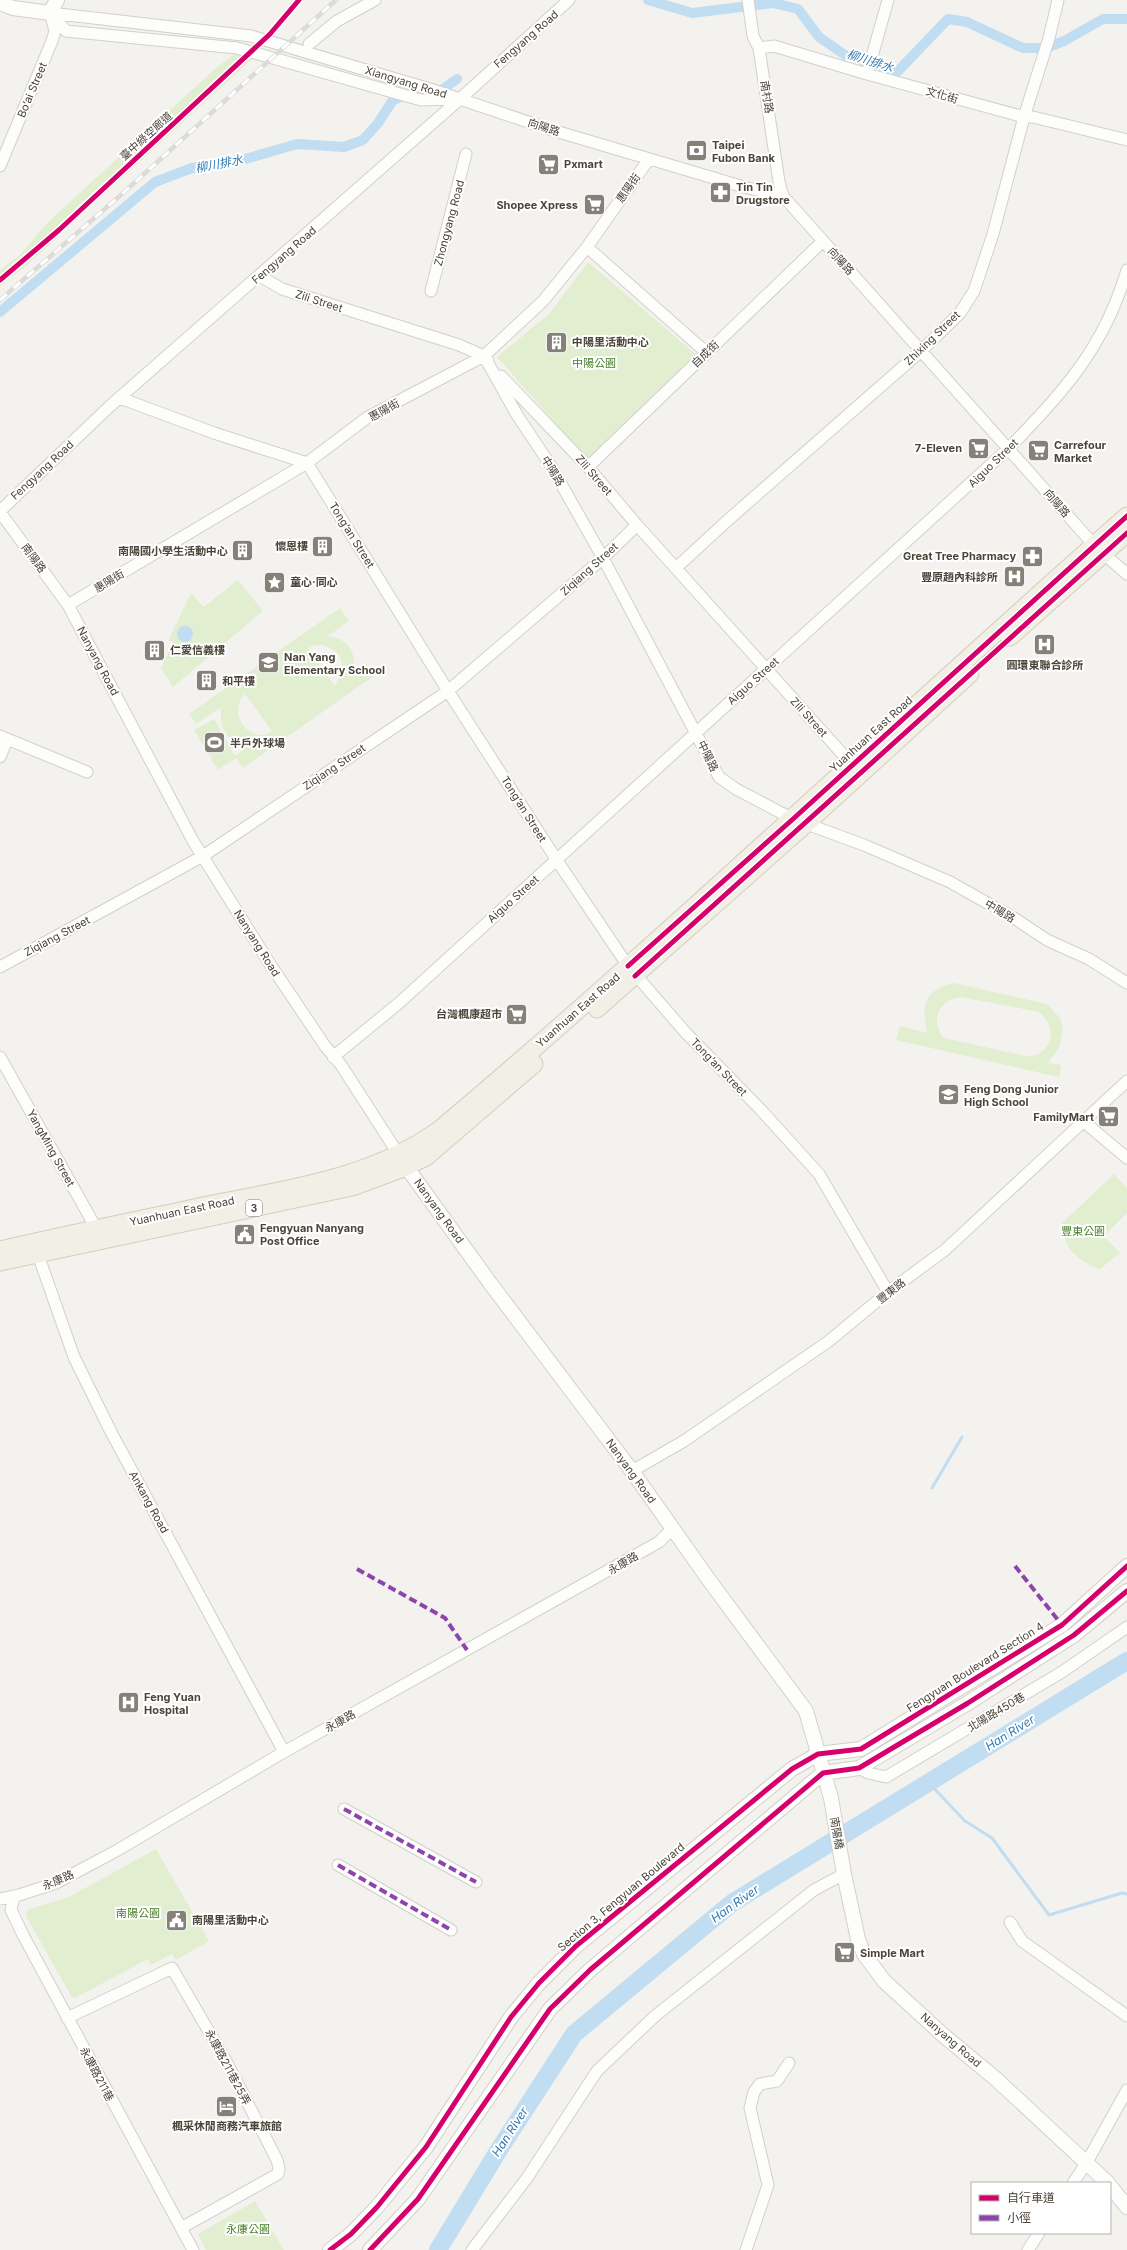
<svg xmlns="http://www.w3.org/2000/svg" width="1127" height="2250" viewBox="0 0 1127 2250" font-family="Inter,'Noto Sans TC',sans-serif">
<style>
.green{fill:#e1eecf;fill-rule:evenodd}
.water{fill:#c0ddf1}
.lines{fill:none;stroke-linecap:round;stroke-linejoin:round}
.stream{stroke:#c0ddf1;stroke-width:3}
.canal{stroke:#c0ddf1;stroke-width:10}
.river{stroke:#c0ddf1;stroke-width:18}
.minor-casing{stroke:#d2d0cb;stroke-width:13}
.tertiary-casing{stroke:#d2d0cb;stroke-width:16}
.primary-casing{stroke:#d6cebb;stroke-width:19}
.minor{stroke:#fdfdfc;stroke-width:11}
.tertiary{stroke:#fdfdfc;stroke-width:14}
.primary{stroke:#f2efe6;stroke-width:17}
.rail-casing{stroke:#dbdbda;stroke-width:4.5}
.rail{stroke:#fff;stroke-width:3;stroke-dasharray:9;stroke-linecap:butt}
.quiet{stroke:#8e44ad;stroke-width:4;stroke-dasharray:8 4;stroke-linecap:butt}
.cycleway-casing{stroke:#fff;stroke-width:8}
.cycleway{stroke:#d6006c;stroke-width:5}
.labels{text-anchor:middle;stroke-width:4;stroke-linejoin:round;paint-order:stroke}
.shield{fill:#fff;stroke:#817c74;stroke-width:1}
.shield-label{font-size:10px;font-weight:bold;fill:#4b4439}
.street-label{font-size:11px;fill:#4b4439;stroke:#fff}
.poi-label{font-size:11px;font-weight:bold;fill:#4b4439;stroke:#fff;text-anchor:start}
.park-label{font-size:11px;fill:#4a7f2a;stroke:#fff}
.water-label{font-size:12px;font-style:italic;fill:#2e7ab2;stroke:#fff}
</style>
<rect width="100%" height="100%" fill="#f4f2ee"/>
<path class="green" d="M 239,53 L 253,58 L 26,266 L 0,286 L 0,270 L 21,254 L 48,222 L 217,67 L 233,55 Z
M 588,262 L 699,357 L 589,461 L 497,357 L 549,314 Z
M 238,580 L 263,611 L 173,687 L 161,668 L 174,641 L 168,641 L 191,593 L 204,607 Z
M 340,608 L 349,621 L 328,636 C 348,638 359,654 352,674 L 367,664 L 375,675 L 243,768 L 236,758 L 218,770 L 194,730 L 214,719 L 235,756 L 247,747 C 227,743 219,726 221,707 L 196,724 L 189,714 ZM 321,645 C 344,649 347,669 335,686 L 308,649 L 312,646 ZM 245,694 L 272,731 C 253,747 225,714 245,694 Z
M 954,983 L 1047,1004 L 1060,1018 L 1063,1028 L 1059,1048 L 1048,1063 L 1061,1065 L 1059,1077 L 896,1040 L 900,1026 L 927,1033 C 922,1004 923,991 954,983 ZM 961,997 L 1039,1012 C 1059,1026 1052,1057 1026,1056 L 944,1038 C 929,1021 939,999 961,997 Z
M 1114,1174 L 1127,1188 L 1127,1213 L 1104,1236 L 1120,1253 L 1100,1269 C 1074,1259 1068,1251 1060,1225 Z
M 156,1849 L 209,1941 L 176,1960 L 172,1954 L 151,1965 L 148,1959 L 75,1998 L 71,1996 L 26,1916 L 27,1910 L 69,1897 Z
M 255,2201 L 284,2250 L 206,2250 L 198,2234 Z"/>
<path class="water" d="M177 634a8 8 0 1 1 16 0a8 8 0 1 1-16 0Z"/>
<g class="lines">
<path class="stream" d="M 932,1488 L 962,1437
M 928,1782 L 965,1821 L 992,1838 L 1049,1915 L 1122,1893 L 1127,1894"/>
<path class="canal" d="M 648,0 L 692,13 L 773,3 L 798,9 L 819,37 L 845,55 L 898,71 L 948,19 L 967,22 L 1023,48 L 1046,48 L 1064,41 L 1103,19 L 1127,19
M 433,96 L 457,79
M 0,312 L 155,182 L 192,168 L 249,158 L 297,144 L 344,147 L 363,140 L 378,123 L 393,100 L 403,96 L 408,97"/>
<path class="river" d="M 438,2250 L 500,2148 L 574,2034 L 732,1903 L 1127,1661"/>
<defs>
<path id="minor" d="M 748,0 L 753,36 L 759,48 L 779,182 L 783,196
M 50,13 L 251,36 L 430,89 L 552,130 L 744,187 L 783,196 L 1094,545 L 1127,574
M 50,13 L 66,31 L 237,48 L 421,100 L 454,99
M 309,44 L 337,21 L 375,0
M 759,48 L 774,46 L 867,74 L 1024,117 L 1033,117 L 1127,140
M 867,74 L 888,0
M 0,166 L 52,41 L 55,31 L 51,16
M 587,247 L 707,353
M 260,276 L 282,289 L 459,345 L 484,356 L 488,361
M 431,291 L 466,154
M 484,356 L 517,415 L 551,466 L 603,558 L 719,777 L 736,789 L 793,819 L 864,845 L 950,882 L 1014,918 L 1047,940 L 1089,959 L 1127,983
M 501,376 L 588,467 L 637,525 L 855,768
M 120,398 L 214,433 L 307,463 L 448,691 L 556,859 L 628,966 L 685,1032 L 761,1110 L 819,1174 L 888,1292
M 588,467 L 823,241
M 0,511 L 110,406 L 460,99 L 569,0
M 0,512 L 68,605 L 193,841 L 270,964 L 325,1046 L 341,1065 L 399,1155
M 677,567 L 728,520 L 921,351 L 960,313 L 974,291 L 993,234 L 1024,117 L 1049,38 L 1058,0
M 68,605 L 307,463 L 368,417 L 484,356 L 543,301 L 587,247 L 649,159
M 0,736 L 87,772
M 0,757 L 7,740
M 0,967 L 203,856 L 448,691 L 603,558 L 637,525
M 0,1057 L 96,1228
M 333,1057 L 399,1003 L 1009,448 C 1064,391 1104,348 1127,270
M 1083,1121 L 1127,1158
M 36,1249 L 74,1357 L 111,1432 L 284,1752
M 632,1471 L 684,1441 L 829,1341 L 888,1292 L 945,1250 L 1127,1081
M 859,1768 L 868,1773 L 886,1777 L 1062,1672 L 1127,1627
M 344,1809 L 476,1882
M 338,1865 L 451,1930
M 14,1896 L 11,1910 L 23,1935 L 193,2250
M 0,1899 L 19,1895 L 56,1883 L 116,1851 L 284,1752 L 659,1542 L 673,1528
M 1010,1922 L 1022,1941 L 1127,2016
M 67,2018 L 172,1968 L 226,2061 L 277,2160 L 279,2168 L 278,2174 L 181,2228
M 1073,2183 L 1087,2162 L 1127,2090
M 472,2250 L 527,2178 L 597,2071 L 655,2016 L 814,1890 L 844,1874
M 746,2250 L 768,2185 L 750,2108 L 754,2092 L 760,2084 L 777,2081 L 789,2063
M 1028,2250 L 1039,2233"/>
<path id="tertiary" d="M 0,3 L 13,8 L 50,13 L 57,0
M 400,1158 L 490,1283 L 632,1471 L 709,1580 L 806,1711 L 831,1798 L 844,1874 L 858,1939 L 864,1954 L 884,1981 L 943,2035 L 996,2079 L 1108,2183
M 1110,2186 L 1127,2207
M 330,2250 L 351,2234 L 377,2207 L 426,2147 L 511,2017 L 539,1983 L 576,1946 L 792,1769 L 818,1754 L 861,1749 L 1062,1625 L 1127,1566
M 370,2250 L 418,2199 L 550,2009 L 590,1970 L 823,1773 L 859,1768 L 968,1703 L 1074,1635 L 1127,1591"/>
<path id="primary" d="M 1010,637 L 1127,533
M 597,1009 L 807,823 L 970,674
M 0,1250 C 69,1234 138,1220 208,1205 C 287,1189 372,1178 439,1130 C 674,932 896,719 1127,516
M 0,1262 L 352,1187 L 406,1167 L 426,1157 L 534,1064"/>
</defs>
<use href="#minor" class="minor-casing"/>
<use href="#tertiary" class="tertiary-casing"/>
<use href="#primary" class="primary-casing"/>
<use href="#minor" class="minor"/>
<use href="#tertiary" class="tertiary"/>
<use href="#primary" class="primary"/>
<defs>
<path id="rail" d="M 0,300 L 122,194 L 336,0"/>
</defs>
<use href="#rail" class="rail-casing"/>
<use href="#rail" class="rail"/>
<path class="quiet" d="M 1015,1566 L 1062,1625
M 357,1569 L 445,1618 L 467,1650
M 344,1809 L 476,1882
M 338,1865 L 451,1930"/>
<defs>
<path id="cycleway" d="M 0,280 L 59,230 L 270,34 L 299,0
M 628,966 L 793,819 L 1127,516
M 635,976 L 1127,533
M 330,2250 L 351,2234 L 377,2207 L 426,2147 L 511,2017 L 539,1983 L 576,1946 L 792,1769 L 818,1754 L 861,1749 L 1062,1625 L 1127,1566
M 370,2250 L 418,2199 L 550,2009 L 590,1970 L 823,1773 L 859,1768 L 968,1703 L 1074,1635 L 1127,1591"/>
</defs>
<use href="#cycleway" class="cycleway-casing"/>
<use href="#cycleway" class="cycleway"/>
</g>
<defs>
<symbol id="bank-square" viewBox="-11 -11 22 22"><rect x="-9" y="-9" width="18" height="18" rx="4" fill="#868178" stroke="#fff"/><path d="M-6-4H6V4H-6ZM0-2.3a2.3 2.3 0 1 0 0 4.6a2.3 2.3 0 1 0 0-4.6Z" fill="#fff"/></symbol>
<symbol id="supermarket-square" viewBox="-11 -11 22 22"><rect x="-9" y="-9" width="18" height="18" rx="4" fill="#868178" stroke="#fff"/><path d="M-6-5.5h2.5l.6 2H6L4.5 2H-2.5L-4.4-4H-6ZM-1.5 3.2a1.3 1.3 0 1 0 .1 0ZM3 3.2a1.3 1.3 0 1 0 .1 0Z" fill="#fff"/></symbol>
<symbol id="pharmacy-square" viewBox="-11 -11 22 22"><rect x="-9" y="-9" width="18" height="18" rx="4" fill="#868178" stroke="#fff"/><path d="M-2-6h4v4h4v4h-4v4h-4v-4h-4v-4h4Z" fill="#fff"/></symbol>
<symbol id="building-square" viewBox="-11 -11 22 22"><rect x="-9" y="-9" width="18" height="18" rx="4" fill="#868178" stroke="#fff"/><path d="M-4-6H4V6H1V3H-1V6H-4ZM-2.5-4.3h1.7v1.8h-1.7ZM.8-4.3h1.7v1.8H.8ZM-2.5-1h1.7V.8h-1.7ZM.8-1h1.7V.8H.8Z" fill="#fff"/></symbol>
<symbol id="hospital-square" viewBox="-11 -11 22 22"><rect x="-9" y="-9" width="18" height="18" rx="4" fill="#868178" stroke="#fff"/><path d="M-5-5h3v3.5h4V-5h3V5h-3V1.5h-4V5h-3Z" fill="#fff"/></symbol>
<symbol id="sight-square" viewBox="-11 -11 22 22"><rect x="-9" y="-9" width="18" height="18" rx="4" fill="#868178" stroke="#fff"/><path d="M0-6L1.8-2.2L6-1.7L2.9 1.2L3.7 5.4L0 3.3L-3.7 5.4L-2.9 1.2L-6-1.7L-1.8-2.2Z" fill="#fff"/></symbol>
<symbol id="school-square" viewBox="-11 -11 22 22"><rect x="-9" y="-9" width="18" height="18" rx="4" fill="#868178" stroke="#fff"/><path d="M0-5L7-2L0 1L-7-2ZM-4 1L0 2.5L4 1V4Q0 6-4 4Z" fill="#fff"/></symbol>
<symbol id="stadium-square" viewBox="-11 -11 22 22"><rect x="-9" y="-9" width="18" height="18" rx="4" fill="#868178" stroke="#fff"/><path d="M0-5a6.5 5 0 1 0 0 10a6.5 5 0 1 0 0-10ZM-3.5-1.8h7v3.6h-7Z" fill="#fff"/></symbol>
<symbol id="civic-square" viewBox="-11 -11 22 22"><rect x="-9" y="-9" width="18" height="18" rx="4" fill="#868178" stroke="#fff"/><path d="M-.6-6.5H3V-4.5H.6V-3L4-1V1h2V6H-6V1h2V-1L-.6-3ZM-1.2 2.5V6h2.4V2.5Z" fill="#fff"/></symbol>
<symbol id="hotel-square" viewBox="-11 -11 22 22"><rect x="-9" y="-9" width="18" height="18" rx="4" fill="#868178" stroke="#fff"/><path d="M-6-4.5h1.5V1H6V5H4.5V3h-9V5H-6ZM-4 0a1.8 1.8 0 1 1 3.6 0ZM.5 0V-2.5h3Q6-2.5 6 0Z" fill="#fff"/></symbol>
</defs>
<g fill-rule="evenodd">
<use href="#bank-square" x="684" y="138" width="25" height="25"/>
<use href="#supermarket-square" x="536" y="152" width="25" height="25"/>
<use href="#pharmacy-square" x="708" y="180" width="25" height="25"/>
<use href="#supermarket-square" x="582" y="192" width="25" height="25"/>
<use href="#building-square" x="544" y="330" width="25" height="25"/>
<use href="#supermarket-square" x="966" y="436" width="25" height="25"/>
<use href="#supermarket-square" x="1026" y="438" width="25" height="25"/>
<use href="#building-square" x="310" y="534" width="25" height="25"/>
<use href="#building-square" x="230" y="538" width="25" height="25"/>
<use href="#pharmacy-square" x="1020" y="544" width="25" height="25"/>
<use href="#hospital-square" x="1002" y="564" width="25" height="25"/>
<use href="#sight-square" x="262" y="570" width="25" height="25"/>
<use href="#hospital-square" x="1032" y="632" width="25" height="25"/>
<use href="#building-square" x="142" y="638" width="25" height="25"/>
<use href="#school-square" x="256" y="650" width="25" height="25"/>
<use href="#building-square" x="194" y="668" width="25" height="25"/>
<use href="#stadium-square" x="202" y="730" width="25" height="25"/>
<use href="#supermarket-square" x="504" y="1002" width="25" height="25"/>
<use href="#school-square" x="936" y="1082" width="25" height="25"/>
<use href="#supermarket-square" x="1096" y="1104" width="25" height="25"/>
<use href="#civic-square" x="232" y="1222" width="25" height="25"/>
<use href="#hospital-square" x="116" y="1690" width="25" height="25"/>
<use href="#civic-square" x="164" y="1908" width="25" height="25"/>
<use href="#supermarket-square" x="832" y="1940" width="25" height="25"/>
<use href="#hotel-square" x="214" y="2094" width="25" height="25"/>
</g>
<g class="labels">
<rect class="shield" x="246" y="1200" width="16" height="16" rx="3"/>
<g class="shield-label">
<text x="254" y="1212">3</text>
</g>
<g class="street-label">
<text transform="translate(526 39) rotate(-41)" y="4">Fengyang Road</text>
<text transform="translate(406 82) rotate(17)" y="4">Xiangyang Road</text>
<text transform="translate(32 90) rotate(-67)" y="4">Bo’ai Street</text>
<text transform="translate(942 95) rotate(16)" y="4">文化街</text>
<text transform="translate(767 97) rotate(81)" y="4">南村路</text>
<text transform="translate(544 127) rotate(18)" y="4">向陽路</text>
<text transform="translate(146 136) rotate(-42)" y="4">臺中綠空廊道</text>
<text transform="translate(628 188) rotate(-55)" y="4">惠陽街</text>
<text transform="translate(449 223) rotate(-75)" y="4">Zhongyang Road</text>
<text transform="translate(284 255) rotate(-41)" y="4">Fengyang Road</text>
<text transform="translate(841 261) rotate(48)" y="4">向陽路</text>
<text transform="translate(319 301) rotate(18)" y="4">Zili Street</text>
<text transform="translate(932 338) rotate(-44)" y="4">Zhixing Street</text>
<text transform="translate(705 354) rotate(-44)" y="4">自成街</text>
<text transform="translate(384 410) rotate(-29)" y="4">惠陽街</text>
<text transform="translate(993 463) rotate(-44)" y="4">Aiguo Street</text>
<text transform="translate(42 470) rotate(-43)" y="4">Fengyang Road</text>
<text transform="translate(553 471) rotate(59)" y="4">中陽路</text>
<text transform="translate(594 475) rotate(49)" y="4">Zili Street</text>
<text transform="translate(1057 503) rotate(49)" y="4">向陽路</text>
<text transform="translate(352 535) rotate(58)" y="4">Tong’an Street</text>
<text transform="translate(34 558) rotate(54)" y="4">南陽路</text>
<text transform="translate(589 569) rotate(-42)" y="4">Ziqiang Street</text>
<text transform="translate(109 581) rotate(-31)" y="4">惠陽街</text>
<text transform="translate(98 661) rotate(62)" y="4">Nanyang Road</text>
<text transform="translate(753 681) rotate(-42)" y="4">Aiguo Street</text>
<text transform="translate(809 717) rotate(48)" y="4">Zili Street</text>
<text transform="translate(871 734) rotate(-42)" y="4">Yuanhuan East Road</text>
<text transform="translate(708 756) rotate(64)" y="4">中陽路</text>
<text transform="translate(334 767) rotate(-34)" y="4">Ziqiang Street</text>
<text transform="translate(524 809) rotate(58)" y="4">Tong’an Street</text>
<text transform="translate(513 899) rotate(-42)" y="4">Aiguo Street</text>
<text transform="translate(1000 911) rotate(31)" y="4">中陽路</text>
<text transform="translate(57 936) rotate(-28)" y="4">Ziqiang Street</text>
<text transform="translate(257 943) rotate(58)" y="4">Nanyang Road</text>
<text transform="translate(578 1010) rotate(-41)" y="4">Yuanhuan East Road</text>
<text transform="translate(719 1067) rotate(46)" y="4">Tong’an Street</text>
<text transform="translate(51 1148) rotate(61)" y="4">YangMing Street</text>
<text transform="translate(182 1211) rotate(-12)" y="4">Yuanhuan East Road</text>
<text transform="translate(439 1211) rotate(54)" y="4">Nanyang Road</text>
<text transform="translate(891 1291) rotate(-38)" y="4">豐東路</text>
<text transform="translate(631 1471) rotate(54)" y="4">Nanyang Road</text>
<text transform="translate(149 1502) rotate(61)" y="4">Ankang Road</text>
<text transform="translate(623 1563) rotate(-30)" y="4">永康路</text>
<text transform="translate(975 1667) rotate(-32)" y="4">Fengyuan Boulevard Section 4</text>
<text transform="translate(996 1712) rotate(-31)" y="4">北陽路450巷</text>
<text transform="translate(340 1721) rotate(-29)" y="4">永康路</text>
<text transform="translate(837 1833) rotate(80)" y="4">南陽橋</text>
<text transform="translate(58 1880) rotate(-24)" y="4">永康路</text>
<text transform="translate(621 1897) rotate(-40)" y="4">Section 3, Fengyuan Boulevard</text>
<text transform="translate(951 2040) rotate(41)" y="4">Nanyang Road</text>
<text transform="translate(228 2067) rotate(62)" y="4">永康路211巷25弄</text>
<text transform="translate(97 2074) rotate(62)" y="4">永康路211巷</text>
</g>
<g class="poi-label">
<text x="712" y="149">Taipei<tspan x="712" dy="13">Fubon Bank</tspan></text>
<text x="564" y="168">Pxmart</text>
<text x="736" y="191">Tin Tin<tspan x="736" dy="13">Drugstore</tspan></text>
<text x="578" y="209" text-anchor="end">Shopee Xpress</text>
<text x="572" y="346">中陽里活動中心</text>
<text x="1054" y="449">Carrefour<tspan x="1054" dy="13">Market</tspan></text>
<text x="962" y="452" text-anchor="end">7-Eleven</text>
<text x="308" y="550" text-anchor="end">懷恩樓</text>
<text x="228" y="555" text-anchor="end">南陽國小學生活動中心</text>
<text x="1016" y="560" text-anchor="end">Great Tree Pharmacy</text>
<text x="998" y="581" text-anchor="end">豐原趙內科診所</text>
<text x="290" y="586">童心‧同心</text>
<text x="170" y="654">仁愛信義樓</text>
<text x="284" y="661">Nan Yang<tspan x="284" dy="13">Elementary School</tspan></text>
<text x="1045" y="669" text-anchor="middle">圓環東聯合診所</text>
<text x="222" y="685">和平樓</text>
<text x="230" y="747">半戶外球場</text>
<text x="502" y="1018" text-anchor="end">台灣楓康超市</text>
<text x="964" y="1093">Feng Dong Junior<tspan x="964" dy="13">High School</tspan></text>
<text x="1094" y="1121" text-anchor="end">FamilyMart</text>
<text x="260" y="1232">Fengyuan Nanyang<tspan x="260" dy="13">Post Office</tspan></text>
<text x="144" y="1701">Feng Yuan<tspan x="144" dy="13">Hospital</tspan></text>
<text x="192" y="1924">南陽里活動中心</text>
<text x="860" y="1957">Simple Mart</text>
<text x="227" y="2130" text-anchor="middle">楓采休閒商務汽車旅館</text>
</g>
<g class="park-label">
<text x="594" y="367">中陽公園</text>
<text x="1083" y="1235">豐東公園</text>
<text x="138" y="1917">南陽公園</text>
<text x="248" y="2233">永康公園</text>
</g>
<g class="water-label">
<text transform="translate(870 61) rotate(18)" y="4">柳川排水</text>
<text transform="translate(219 164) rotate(-11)" y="4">柳川排水</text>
<text transform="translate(1010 1733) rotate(-32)" y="4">Han River</text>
<text transform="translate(735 1904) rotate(-35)" y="4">Han River</text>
<text transform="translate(510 2132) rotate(-57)" y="4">Han River</text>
</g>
</g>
<rect x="971" y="2182" width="140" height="52" fill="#ffffff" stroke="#b7b4b0"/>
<rect x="979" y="2195" width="20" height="6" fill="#d6006c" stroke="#b7b4b0"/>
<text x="1007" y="2202" font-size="12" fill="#4b4439">自行車道</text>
<rect x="979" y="2215" width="20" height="6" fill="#8e44ad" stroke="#b7b4b0"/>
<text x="1007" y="2222" font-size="12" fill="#4b4439">小徑</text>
</svg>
